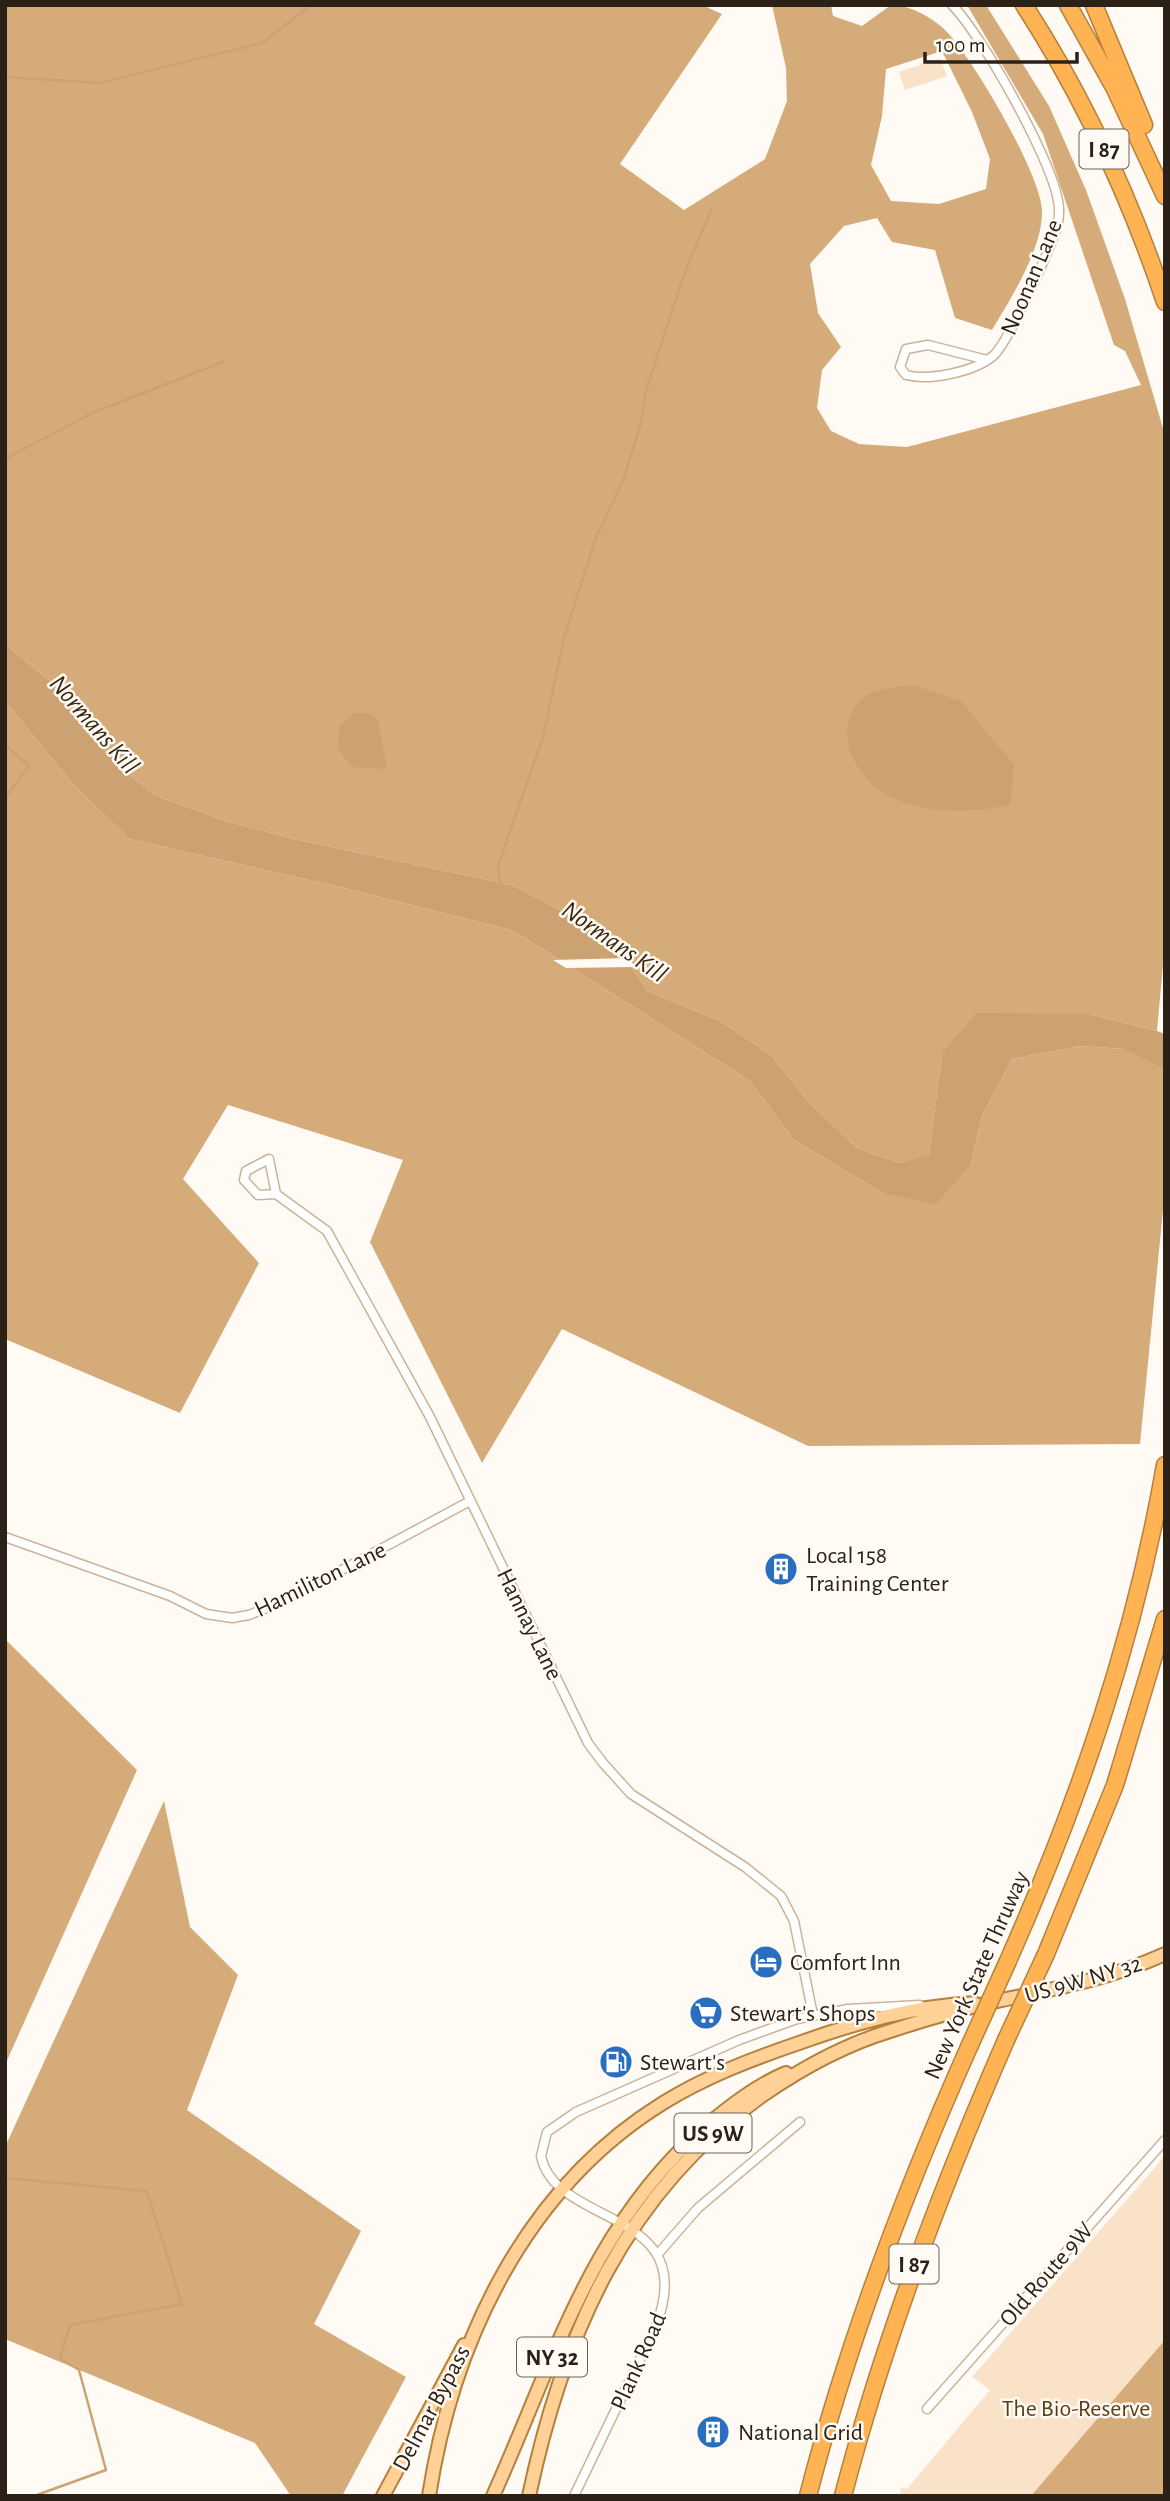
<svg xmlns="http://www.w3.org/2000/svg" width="1170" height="2501" viewBox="0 0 1170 2501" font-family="'Alegreya Sans',sans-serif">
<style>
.green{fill:#f9e2c8}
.forest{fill:#d5ab7a;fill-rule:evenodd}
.water{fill:#cca272}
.pier{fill:#fffaf4}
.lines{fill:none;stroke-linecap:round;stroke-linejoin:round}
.stream{stroke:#cca272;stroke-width:2.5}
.street-casing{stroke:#ccb398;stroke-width:11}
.primary-casing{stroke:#b5803d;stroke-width:16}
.highway-casing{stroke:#b5803d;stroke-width:19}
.street{stroke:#fff;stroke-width:8}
.primary{stroke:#ffd197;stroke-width:12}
.highway{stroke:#ffb352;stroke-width:16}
.highway-bridge-casing{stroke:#b5803d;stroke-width:19;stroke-linecap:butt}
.highway-bridge{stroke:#ffb352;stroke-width:16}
.labels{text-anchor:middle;stroke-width:5;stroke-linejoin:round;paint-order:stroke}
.shield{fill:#fffaf4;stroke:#6b6259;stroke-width:2}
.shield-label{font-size:23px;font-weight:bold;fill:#2b2117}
.street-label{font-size:24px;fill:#2b2117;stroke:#fffaf4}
.poi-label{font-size:24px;fill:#2b2117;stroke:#fffaf4;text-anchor:start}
.park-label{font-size:24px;fill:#5b3e18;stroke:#fffaf4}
.water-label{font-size:26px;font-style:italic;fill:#392711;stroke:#fffaf4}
</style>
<rect width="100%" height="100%" fill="#fffaf4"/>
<path class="green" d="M 940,58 L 947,76 L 905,90 L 899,72 Z
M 1165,2156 L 1165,2496 L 900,2496 L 901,2488 L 907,2489 L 990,2390 L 972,2377 Z"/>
<path class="forest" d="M 5,5 L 702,5 L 722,14 L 620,164 L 684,210 L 765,159 L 787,101 L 786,68 L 772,5 L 831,5 L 833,16 L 862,26 L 891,5 C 909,5 930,16 944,29 C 970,53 1043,177 1042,212 C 1042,250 1011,298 992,330 L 955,318 L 935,250 L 892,242 L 877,218 L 844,226 L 810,264 L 818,313 L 841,347 L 822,370 L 817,408 L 831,431 L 859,444 L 907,447 L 1141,385 L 1125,351 L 1114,345 L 1043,134 L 967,5 L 986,5 L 1049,106 L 1086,190 L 1125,299 L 1165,435 L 1165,943 L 1157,1031 L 1090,1014 L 942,1053 L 929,1156 L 900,1163 L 857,1148 L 807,1100 L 771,1055 L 722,1022 L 648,991 L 615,945 L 562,911 L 512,885 L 294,839 L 226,821 L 154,795 L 119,766 L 82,727 L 60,689 L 5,644 ZM 942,51 L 972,112 L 990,159 L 986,189 L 939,204 L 891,201 L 871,165 L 882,116 L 886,69 Z
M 5,701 L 72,783 L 129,839 L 344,888 L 514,931 L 750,1081 L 794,1140 L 882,1193 L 971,1164 L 982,1116 L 1012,1059 L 1082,1046 L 1125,1049 L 1165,1070 L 1165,1190 L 1140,1444 L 808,1446 L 562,1329 L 482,1463 L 370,1242 L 403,1160 L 228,1105 L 183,1179 L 259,1263 L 180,1413 L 5,1339 Z
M 5,1639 L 137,1770 L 5,2065 Z
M 164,1801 L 190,1927 L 238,1975 L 187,2110 L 361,2231 L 314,2324 L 406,2377 L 342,2496 L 291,2496 L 255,2443 L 5,2339 L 5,2147 Z
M 1165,2340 L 1165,2496 L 1031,2496 Z"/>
<path class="water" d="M 5,644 L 60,689 L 82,727 L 119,766 L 154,795 L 226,821 L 294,839 L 512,885 L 562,911 L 615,945 L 648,991 L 722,1022 L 771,1055 L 807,1100 L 857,1148 L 900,1163 L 929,1155 L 942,1053 L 977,1013 L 1090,1014 L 1157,1031 L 1165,1034 L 1165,1070 L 1124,1049 L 1082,1046 L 1012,1059 L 982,1116 L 971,1164 L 936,1204 L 882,1193 L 794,1140 L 750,1081 L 514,931 L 344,888 L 129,839 L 72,783 L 5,701 Z
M 913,685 L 961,701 L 1014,765 L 1010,805 C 969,813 929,815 889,796 C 856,780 829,729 862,699 C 874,688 898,687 913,685 Z
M 354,713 L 369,713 L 378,720 L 387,769 L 352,767 L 338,749 L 339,726 Z"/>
<path class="pier" d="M 629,958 L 635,967 L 566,968 L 553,960 Z"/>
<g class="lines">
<path class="stream" d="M 5,77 L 100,83 L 262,43 L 311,5
M 5,459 L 92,413 L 223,362
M 5,745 L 29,766 L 5,798
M 500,883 L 498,866 L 543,737 L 564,638 L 595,540 L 622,483 L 641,424 L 645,394 L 683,277 L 712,208
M 5,2178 L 147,2191 L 182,2304 L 70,2325 L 60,2358 L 79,2370 L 106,2470 L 34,2496"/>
<defs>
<path id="street" d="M 952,5 C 982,35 1052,160 1058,201 C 1060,210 1059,219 1057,227 C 1049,251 1009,342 993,356 C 974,372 929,381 906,375 L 900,367 L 906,349 L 928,345 L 987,360
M 276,1194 L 269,1159 L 246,1171 L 244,1180 L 258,1195 L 276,1194 L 327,1231 L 430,1417 L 588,1743 L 603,1763 L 631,1794 L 745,1867 L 781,1896 L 794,1921 L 813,2015
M 5,1537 L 170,1596 L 206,1614 L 232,1618 L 249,1615 L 286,1600 L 470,1501
M 657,2255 L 698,2208 L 800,2122
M 927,2409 L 1165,2140
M 574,2496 L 655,2328 C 704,2207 555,2228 541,2156 L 547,2132 L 576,2112 L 739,2040 L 797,2019 L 848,2009 L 920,2005"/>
<path id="primary" d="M 383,2496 L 464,2345
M 429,2496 C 453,2340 526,2188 663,2103 C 705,2077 752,2059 799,2043 C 855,2023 914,2006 974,2003
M 493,2496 C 554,2361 590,2226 706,2126 C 730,2106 757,2085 786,2073
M 529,2496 C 563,2335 625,2192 763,2095 C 802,2068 844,2045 890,2031 C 927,2019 965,2008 1002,2000 C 1059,1988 1112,1978 1165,1954"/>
<path id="highway" d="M 1024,5 C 1084,98 1130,197 1165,302
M 1068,5 L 1114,87 L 1165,196
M 1094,5 L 1144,125
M 1046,1954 L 1115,1785 L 1165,1619
M 1008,1961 C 1079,1801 1135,1638 1165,1465
M 808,2496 C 848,2341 904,2193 969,2047
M 843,2496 C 884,2339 941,2189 1006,2040"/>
</defs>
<use href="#street" class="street-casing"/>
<use href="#primary" class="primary-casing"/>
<use href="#highway" class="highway-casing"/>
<use href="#street" class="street"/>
<use href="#primary" class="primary"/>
<use href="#highway" class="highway"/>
<defs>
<path id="highway-bridge" d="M 1006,2040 L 1046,1954
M 969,2047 L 1008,1961"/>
</defs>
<use href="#highway-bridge" class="highway-bridge-casing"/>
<use href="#highway-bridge" class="highway-bridge"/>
</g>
<defs>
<symbol id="building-disc" viewBox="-11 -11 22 22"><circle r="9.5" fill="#296ebf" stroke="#fffaf4"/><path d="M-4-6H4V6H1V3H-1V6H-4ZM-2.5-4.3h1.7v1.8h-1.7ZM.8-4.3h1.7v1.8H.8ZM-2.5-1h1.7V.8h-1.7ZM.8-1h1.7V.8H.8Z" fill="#fff"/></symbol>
<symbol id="hotel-disc" viewBox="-11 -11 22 22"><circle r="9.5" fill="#296ebf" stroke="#fffaf4"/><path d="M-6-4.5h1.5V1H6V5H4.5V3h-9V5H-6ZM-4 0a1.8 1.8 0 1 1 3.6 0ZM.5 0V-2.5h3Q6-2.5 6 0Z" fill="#fff"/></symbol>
<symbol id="supermarket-disc" viewBox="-11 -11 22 22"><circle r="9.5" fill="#296ebf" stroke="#fffaf4"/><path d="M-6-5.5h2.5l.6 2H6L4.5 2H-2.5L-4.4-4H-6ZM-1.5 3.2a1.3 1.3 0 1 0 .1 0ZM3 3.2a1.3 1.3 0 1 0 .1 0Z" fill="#fff"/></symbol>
<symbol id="fuel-disc" viewBox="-11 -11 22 22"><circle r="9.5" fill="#296ebf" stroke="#fffaf4"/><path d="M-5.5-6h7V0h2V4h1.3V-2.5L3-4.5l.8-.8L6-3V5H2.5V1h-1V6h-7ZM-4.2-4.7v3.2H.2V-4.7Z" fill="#fff"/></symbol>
</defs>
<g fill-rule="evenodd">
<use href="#building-disc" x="762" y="1550" width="38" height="38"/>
<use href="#hotel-disc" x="747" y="1943" width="38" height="38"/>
<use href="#supermarket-disc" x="687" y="1994" width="38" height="38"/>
<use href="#fuel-disc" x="597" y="2043" width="38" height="38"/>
<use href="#building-disc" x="694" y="2413" width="38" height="38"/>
</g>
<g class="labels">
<g class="shield">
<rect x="1079.5" y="129.5" width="49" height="39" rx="5"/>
<rect x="674.5" y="2113.5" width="77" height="39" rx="5"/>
<rect x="889.5" y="2244.5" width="49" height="39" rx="5"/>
<rect x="517" y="2337.5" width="70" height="39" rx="5"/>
</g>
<g class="shield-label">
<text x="1104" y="157">I 87</text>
<text x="713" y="2141">US 9W</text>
<text x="914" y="2272">I 87</text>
<text x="552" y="2365">NY 32</text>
</g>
<g class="street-label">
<text transform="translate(1031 277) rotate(-67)" y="8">Noonan Lane</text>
<text transform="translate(320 1579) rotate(-26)" y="8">Hamiliton Lane</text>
<text transform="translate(530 1624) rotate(64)" y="8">Hannay Lane</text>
<text transform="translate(976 1975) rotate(-66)" y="8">New York State Thruway</text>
<text transform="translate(1083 1979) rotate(-16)" y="8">US 9W NY 32</text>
<text transform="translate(1046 2274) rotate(-49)" y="8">Old Route 9W</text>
<text transform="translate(638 2361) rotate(-66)" y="8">Plank Road</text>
<text transform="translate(431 2408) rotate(-62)" y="8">Delmar Bypass</text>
</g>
<g class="poi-label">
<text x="806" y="1563">Local 158<tspan x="806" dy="28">Training Center</tspan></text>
<text x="790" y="1970">Comfort Inn</text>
<text x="730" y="2021">Stewart's Shops</text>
<text x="640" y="2070">Stewart's</text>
<text x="738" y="2440">National Grid</text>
</g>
<g class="park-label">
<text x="1076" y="2416">The Bio-Reserve</text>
</g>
<g class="water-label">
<text transform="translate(95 724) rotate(49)" y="9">Normans Kill</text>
<text transform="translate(615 941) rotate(35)" y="9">Normans Kill</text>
</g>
</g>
<rect width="1170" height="2501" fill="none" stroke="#2b2117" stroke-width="14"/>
<path d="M925 52v10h152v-10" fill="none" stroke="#2b2117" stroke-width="3.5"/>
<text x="936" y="52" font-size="21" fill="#2b2117" stroke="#fffaf4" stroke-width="5" paint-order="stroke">100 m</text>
</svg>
